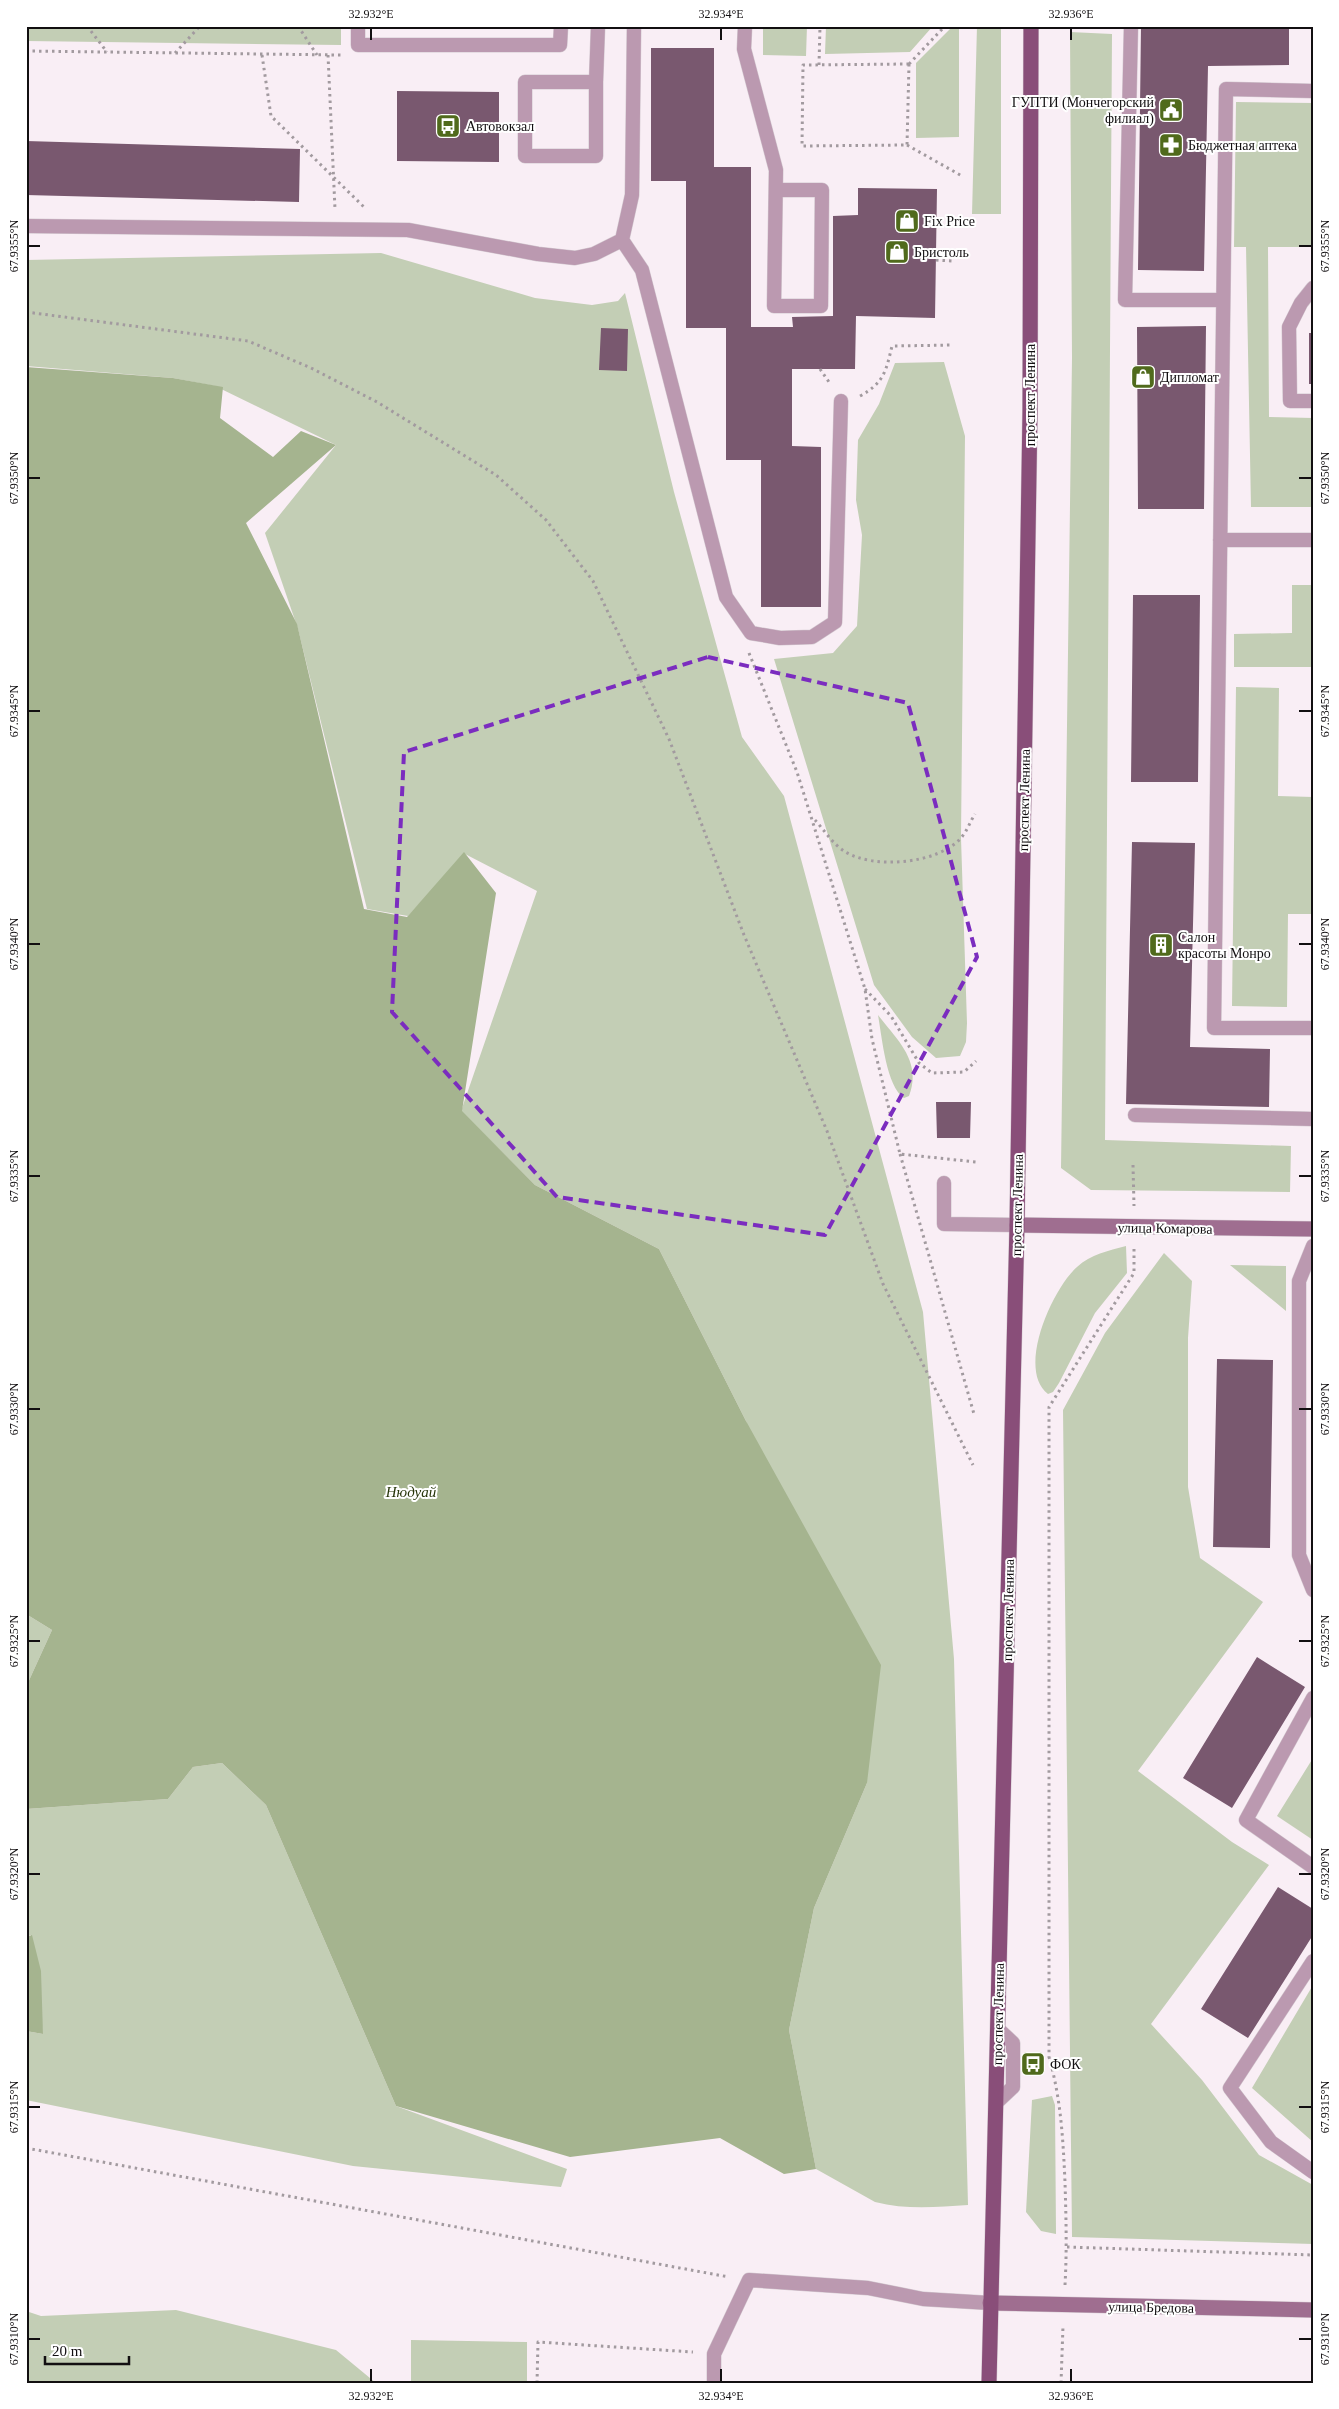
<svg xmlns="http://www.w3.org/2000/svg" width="1339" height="2409" viewBox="0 0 1339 2409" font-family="Georgia,serif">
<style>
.green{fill:#c3ceb5}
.water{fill:#a5b48f}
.building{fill:#79586f}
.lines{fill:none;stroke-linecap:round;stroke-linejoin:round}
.lane-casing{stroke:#d4cad1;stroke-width:15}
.secondary-casing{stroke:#d4cad1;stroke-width:16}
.primary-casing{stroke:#d4cad1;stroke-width:16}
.path{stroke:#a29a9f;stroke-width:3;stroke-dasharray:2.5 4;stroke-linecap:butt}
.lane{stroke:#bb99b0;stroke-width:14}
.secondary{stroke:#9f6e90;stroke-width:15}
.primary{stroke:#894e79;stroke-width:15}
.marked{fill:none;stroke:#7b2cbf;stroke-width:4;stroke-dasharray:10 6;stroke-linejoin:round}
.ticks{fill:none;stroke:#120f11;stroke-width:2}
.labels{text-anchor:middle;stroke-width:4;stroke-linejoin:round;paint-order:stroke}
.poi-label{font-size:14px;fill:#120f11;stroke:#fff;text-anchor:start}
.street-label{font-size:14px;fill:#120f11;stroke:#fff}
.water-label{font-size:15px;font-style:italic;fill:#263509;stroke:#fff}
.neatline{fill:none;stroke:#120f11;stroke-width:2}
.ticks-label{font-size:12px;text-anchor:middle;fill:#120f11}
</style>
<rect width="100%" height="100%" fill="#f9eef5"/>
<path class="green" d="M 26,26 L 341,26 L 341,45 L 26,41 Z
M 763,26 L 807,26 L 806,56 L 763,55 Z
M 826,26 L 933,26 L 910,52 L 825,54 Z
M 953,26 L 959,26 L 959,137 L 916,138 L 916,63 Z
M 977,26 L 1001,26 L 1001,214 L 972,214 Z
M 1070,32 L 1112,34 L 1105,1140 L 1291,1146 L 1290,1192 L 1091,1190 L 1061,1168 L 1072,358 Z
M 1236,102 L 1313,103 L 1313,247 L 1268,247 L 1269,417 L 1313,418 L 1313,507 L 1251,507 L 1246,247 L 1234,247 Z
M 381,253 L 535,298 L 592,305 L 618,301 L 625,293 L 674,492 L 742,737 L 784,796 L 923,1312 L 954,1659 L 968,2205 C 937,2207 906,2210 875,2202 L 816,2169 L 789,2030 L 814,1908 L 867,1783 L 746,1421 L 659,1249 L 535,1185 L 461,1111 L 537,891 L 465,854 L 408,916 L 367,909 L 298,629 L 265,533 L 336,445 L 215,386 L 173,378 L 26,366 L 26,260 Z
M 944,362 L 965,436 L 961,838 L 967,1023 L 966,1042 L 960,1056 L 936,1058 L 912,1037 L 874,985 L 774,659 L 833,653 L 857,626 L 862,535 L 856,500 L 858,440 L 879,404 L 895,363 Z
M 1292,585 L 1313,585 L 1313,667 L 1234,667 L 1234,634 L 1292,633 Z
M 1236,687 L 1279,688 L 1278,796 L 1313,797 L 1313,914 L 1288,914 L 1287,1007 L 1232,1006 Z
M 878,1015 C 898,1041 922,1061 909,1096 L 904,1098 C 886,1086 882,1037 878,1015 Z
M 1126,1246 L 1127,1273 L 1095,1313 L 1059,1383 L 1053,1392 L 1048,1394 C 1016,1370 1052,1289 1077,1267 C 1091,1254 1108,1251 1126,1246 Z
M 1164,1253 L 1192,1281 L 1188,1338 L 1188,1487 L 1200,1558 L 1263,1602 L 1138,1771 L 1232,1842 L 1269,1865 L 1151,2024 L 1202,2080 L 1259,2155 L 1313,2185 L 1313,2244 L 1072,2237 L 1063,1410 L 1105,1333 Z
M 1230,1265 L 1286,1266 L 1286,1311 Z
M 26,1614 L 52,1630 L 26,1687 Z
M 1313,1758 L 1313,1840 L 1277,1816 Z
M 222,1763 L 266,1805 L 396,2106 L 567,2169 L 561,2187 L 353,2166 L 26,2100 L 26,2031 L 43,2034 L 31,1935 L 26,1937 L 26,1809 L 168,1799 L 193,1767 Z
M 1313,1985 L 1313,2142 L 1252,2088 Z
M 1052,2096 L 1055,2105 L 1056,2234 L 1041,2231 L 1026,2212 L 1032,2100 Z
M 176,2310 L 336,2350 L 376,2383 L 26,2383 L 26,2311 L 41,2316 Z
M 411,2340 L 527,2342 L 527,2383 L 411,2383 Z"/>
<path class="water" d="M 26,367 L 173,378 L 223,387 L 220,418 L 273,457 L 301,431 L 336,445 L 246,523 L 297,624 L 364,909 L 407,917 L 464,852 L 496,893 L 462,1111 L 535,1185 L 659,1249 L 746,1421 L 881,1665 L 867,1783 L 814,1908 L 789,2030 L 816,2169 L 784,2174 L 720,2138 L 570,2157 L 396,2106 L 266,1805 L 222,1763 L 193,1767 L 168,1799 L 26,1809 L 26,1687 L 52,1630 L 26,1614 Z
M 32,1935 L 41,1971 L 43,2034 L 26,2031 L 26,1937 Z"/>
<path class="building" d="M 1141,26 L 1289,26 L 1289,65 L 1208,66 L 1204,271 L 1138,270 Z
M 651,48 L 714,48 L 714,167 L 751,167 L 751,327 L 793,327 L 792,317 L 833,316 L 833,216 L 858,215 L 858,188 L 937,189 L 935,318 L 856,316 L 855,369 L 792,369 L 792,446 L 821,447 L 821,607 L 761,607 L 761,460 L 726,460 L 726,328 L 686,328 L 686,181 L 651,181 Z
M 397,91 L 499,92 L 499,162 L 397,161 Z
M 26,141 L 300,149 L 299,202 L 26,195 Z
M 1206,326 L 1204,509 L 1138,509 L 1137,327 Z
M 601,328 L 628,329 L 627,371 L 599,370 Z
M 1309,333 L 1313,333 L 1313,384 L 1309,384 Z
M 1133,595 L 1200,595 L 1198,782 L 1131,782 Z
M 1132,842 L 1195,843 L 1190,1047 L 1270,1049 L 1269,1107 L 1126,1104 Z
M 936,1102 L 971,1102 L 970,1138 L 937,1138 Z
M 1217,1359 L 1273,1360 L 1270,1548 L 1213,1547 Z
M 1257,1657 L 1305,1687 L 1232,1808 L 1183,1778 Z
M 1278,1887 L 1313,1909 L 1313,1935 L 1248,2038 L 1201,2009 Z"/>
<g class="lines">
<defs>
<path id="lane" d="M 358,26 L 358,45 L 560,45 L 561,26
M 745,26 L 744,49 L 776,170 L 774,306 L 821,306 L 822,190 L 776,190
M 1131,26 L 1125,300 L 1222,300
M 525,82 L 596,82 L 596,156 L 525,156 Z
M 596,82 L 598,26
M 1313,91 L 1226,89 L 1214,1028 L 1313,1028
M 26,226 L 408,230 L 538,254 L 575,258 L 594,254 L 622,240 L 632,195 L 634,26
M 622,240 L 642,270 L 726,597 L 751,633 L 780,638 L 812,637 L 835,622 L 841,401
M 1313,288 L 1301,303 L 1289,327 L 1290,401 L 1313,401
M 1220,540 L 1313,540
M 1135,1115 L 1313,1119
M 944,1183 L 944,1224 L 1017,1225
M 1313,1246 L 1299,1281 L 1299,1555 L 1313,1590
M 1313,1698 L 1246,1820 L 1313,1867
M 1313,1961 L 1230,2088 L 1271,2142 L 1313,2172
M 996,2103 L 1013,2087 L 1013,2043 L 998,2029
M 714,2383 L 714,2354 L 749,2280 L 868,2288 L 923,2299 L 990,2303"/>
<path id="secondary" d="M 1017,1225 L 1313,1229
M 990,2303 L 1313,2310"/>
<path id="primary" d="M 989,2383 L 1017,1225 L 1030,411 L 1031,26"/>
</defs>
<use href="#lane" class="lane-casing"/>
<use href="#secondary" class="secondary-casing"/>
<use href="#primary" class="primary-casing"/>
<path class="path" d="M 87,26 L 107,52
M 298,26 L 317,55
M 26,51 L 341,55
M 175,53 L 200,26
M 262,55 L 271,116 L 366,209
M 328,55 L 335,209
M 909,64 L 907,145 L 802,146 L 803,65 Z
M 909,64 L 945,26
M 819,65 L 820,26
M 907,145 L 962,176
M 936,260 L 952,261
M 26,312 L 248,341 L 311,368 L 377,402 L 496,475 L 546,520 L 593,581 L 669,739 L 744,935 L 827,1131 L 883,1284 L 973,1465
M 820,369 L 831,385
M 860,396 C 884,383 886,371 892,346 L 953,345
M 749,653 L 797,772 L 865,989 L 872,1039 L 900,1154 L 976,1162
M 815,820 C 824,830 833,844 844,851 C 873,870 938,864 961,838 C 967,831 970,822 975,814
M 865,989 L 891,1016 L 919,1063 L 932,1073 L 964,1072 L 976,1061
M 900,1154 L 974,1414
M 1133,1165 L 1134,1206
M 26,2148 L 729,2277
M 1067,2247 L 1313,2255
M 1065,2285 C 1067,2250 1066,2216 1065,2182 C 1063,2139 1061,2099 1049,2057 L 1049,1407 L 1134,1273 L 1134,1247
M 537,2383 L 538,2342 L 693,2352
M 1061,2383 L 1063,2326"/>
<use href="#lane" class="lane"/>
<use href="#secondary" class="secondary"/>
<use href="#primary" class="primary"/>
</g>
<path class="marked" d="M 708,657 L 908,703 L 977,957 L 825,1235 L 557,1197 L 392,1012 L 404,752 Z"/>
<path class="ticks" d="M 371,28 L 371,40M 721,28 L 721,40M 1071,28 L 1071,40M 28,246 L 40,246M 1299,246 L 1312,246M 28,478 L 40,478M 1299,478 L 1312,478M 28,711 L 40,711M 1299,711 L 1312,711M 28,944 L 40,944M 1299,944 L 1312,944M 28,1176 L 40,1176M 1299,1176 L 1312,1176M 28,1409 L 40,1409M 1299,1409 L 1312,1409M 28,1641 L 40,1641M 1299,1641 L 1312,1641M 28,1874 L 40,1874M 1299,1874 L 1312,1874M 28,2107 L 40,2107M 1299,2107 L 1312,2107M 28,2339 L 40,2339M 1299,2339 L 1312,2339M 371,2369 L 371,2382M 721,2369 L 721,2382M 1071,2369 L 1071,2382"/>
<defs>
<symbol id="civic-square" viewBox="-11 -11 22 22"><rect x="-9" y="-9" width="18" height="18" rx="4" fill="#506a1c" stroke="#fff"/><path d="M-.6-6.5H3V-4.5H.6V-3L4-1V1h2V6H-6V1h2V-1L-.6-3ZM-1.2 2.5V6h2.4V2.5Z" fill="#fff"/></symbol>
<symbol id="bus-square" viewBox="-11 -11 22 22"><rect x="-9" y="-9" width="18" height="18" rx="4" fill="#506a1c" stroke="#fff"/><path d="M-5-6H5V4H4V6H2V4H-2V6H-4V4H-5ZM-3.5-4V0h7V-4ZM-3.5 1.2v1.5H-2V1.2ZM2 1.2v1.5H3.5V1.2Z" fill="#fff"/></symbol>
<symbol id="pharmacy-square" viewBox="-11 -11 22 22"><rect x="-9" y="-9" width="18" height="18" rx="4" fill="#506a1c" stroke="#fff"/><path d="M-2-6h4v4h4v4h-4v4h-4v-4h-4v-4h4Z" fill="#fff"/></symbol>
<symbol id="shop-square" viewBox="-11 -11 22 22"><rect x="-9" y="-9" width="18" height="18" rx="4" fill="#506a1c" stroke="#fff"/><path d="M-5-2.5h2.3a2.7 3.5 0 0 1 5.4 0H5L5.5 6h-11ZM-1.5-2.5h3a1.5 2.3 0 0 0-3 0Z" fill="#fff"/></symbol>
<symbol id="building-square" viewBox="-11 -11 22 22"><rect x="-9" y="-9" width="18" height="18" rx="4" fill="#506a1c" stroke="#fff"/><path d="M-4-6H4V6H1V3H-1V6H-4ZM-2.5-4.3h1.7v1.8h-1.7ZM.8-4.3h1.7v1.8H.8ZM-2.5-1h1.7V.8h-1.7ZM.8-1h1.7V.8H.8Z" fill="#fff"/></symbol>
</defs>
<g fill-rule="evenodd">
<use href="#civic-square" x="1157" y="96" width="28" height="28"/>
<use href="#bus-square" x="434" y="112" width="28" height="28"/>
<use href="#pharmacy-square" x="1157" y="131" width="28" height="28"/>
<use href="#shop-square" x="893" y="207" width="28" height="28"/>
<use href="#shop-square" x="883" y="238" width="28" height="28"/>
<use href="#shop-square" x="1129" y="363" width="28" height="28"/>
<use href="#building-square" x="1147" y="931" width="28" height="28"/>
<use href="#bus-square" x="1019" y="2050" width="28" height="28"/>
</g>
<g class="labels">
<g class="poi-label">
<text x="1154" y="107" text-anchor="end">ГУПТИ (Мончегорский<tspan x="1154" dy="16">филиал)</tspan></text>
<text x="466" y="131">Автовокзал</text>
<text x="1188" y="150">Бюджетная аптека</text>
<text x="924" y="226">Fix Price</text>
<text x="914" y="257">Бристоль</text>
<text x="1160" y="382">Дипломат</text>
<text x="1178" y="942">Салон<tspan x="1178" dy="16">красоты Монро</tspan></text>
<text x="1050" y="2069">ФОК</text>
</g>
<g class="street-label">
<text transform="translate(1030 395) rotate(-90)" y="5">проспект Ленина</text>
<text transform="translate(1024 800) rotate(-89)" y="5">проспект Ленина</text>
<text transform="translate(1017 1205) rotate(-89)" y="5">проспект Ленина</text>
<text transform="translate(1165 1228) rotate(1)" y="5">улица Комарова</text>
<text transform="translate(1008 1610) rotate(-89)" y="5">проспект Ленина</text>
<text transform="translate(998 2014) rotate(-89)" y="5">проспект Ленина</text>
<text transform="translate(1151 2307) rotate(1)" y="5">улица Бредова</text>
</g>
<g class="water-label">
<text x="411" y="1497">Нюдуай</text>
</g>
</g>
<rect width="1339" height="2409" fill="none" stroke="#ffffff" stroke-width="55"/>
<path d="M45 2356v8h84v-8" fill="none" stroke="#120f11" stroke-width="2.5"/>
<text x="52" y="2356" font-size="15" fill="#120f11" stroke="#ffffff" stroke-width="4" paint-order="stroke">20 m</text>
<rect x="28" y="28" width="1284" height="2354" class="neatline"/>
<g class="ticks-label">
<text x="371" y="18">32.932°E</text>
<text x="721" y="18">32.934°E</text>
<text x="1071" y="18">32.936°E</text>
<text transform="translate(14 246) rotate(-90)" y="4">67.9355°N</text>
<text transform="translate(1325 246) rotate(-90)" y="4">67.9355°N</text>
<text transform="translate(14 478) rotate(-90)" y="4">67.9350°N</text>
<text transform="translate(1325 478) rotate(-90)" y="4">67.9350°N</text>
<text transform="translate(14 711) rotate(-90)" y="4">67.9345°N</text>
<text transform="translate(1325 711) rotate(-90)" y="4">67.9345°N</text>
<text transform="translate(14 944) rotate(-90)" y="4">67.9340°N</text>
<text transform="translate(1325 944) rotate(-90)" y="4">67.9340°N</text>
<text transform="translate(14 1176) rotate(-90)" y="4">67.9335°N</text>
<text transform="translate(1325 1176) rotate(-90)" y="4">67.9335°N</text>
<text transform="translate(14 1409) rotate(-90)" y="4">67.9330°N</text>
<text transform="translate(1325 1409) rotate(-90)" y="4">67.9330°N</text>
<text transform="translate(14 1641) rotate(-90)" y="4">67.9325°N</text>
<text transform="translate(1325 1641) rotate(-90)" y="4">67.9325°N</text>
<text transform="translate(14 1874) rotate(-90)" y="4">67.9320°N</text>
<text transform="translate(1325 1874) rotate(-90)" y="4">67.9320°N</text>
<text transform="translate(14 2107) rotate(-90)" y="4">67.9315°N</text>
<text transform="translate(1325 2107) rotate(-90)" y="4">67.9315°N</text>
<text transform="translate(14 2339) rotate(-90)" y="4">67.9310°N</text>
<text transform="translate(1325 2339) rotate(-90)" y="4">67.9310°N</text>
<text x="371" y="2400">32.932°E</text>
<text x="721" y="2400">32.934°E</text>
<text x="1071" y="2400">32.936°E</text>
</g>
</svg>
